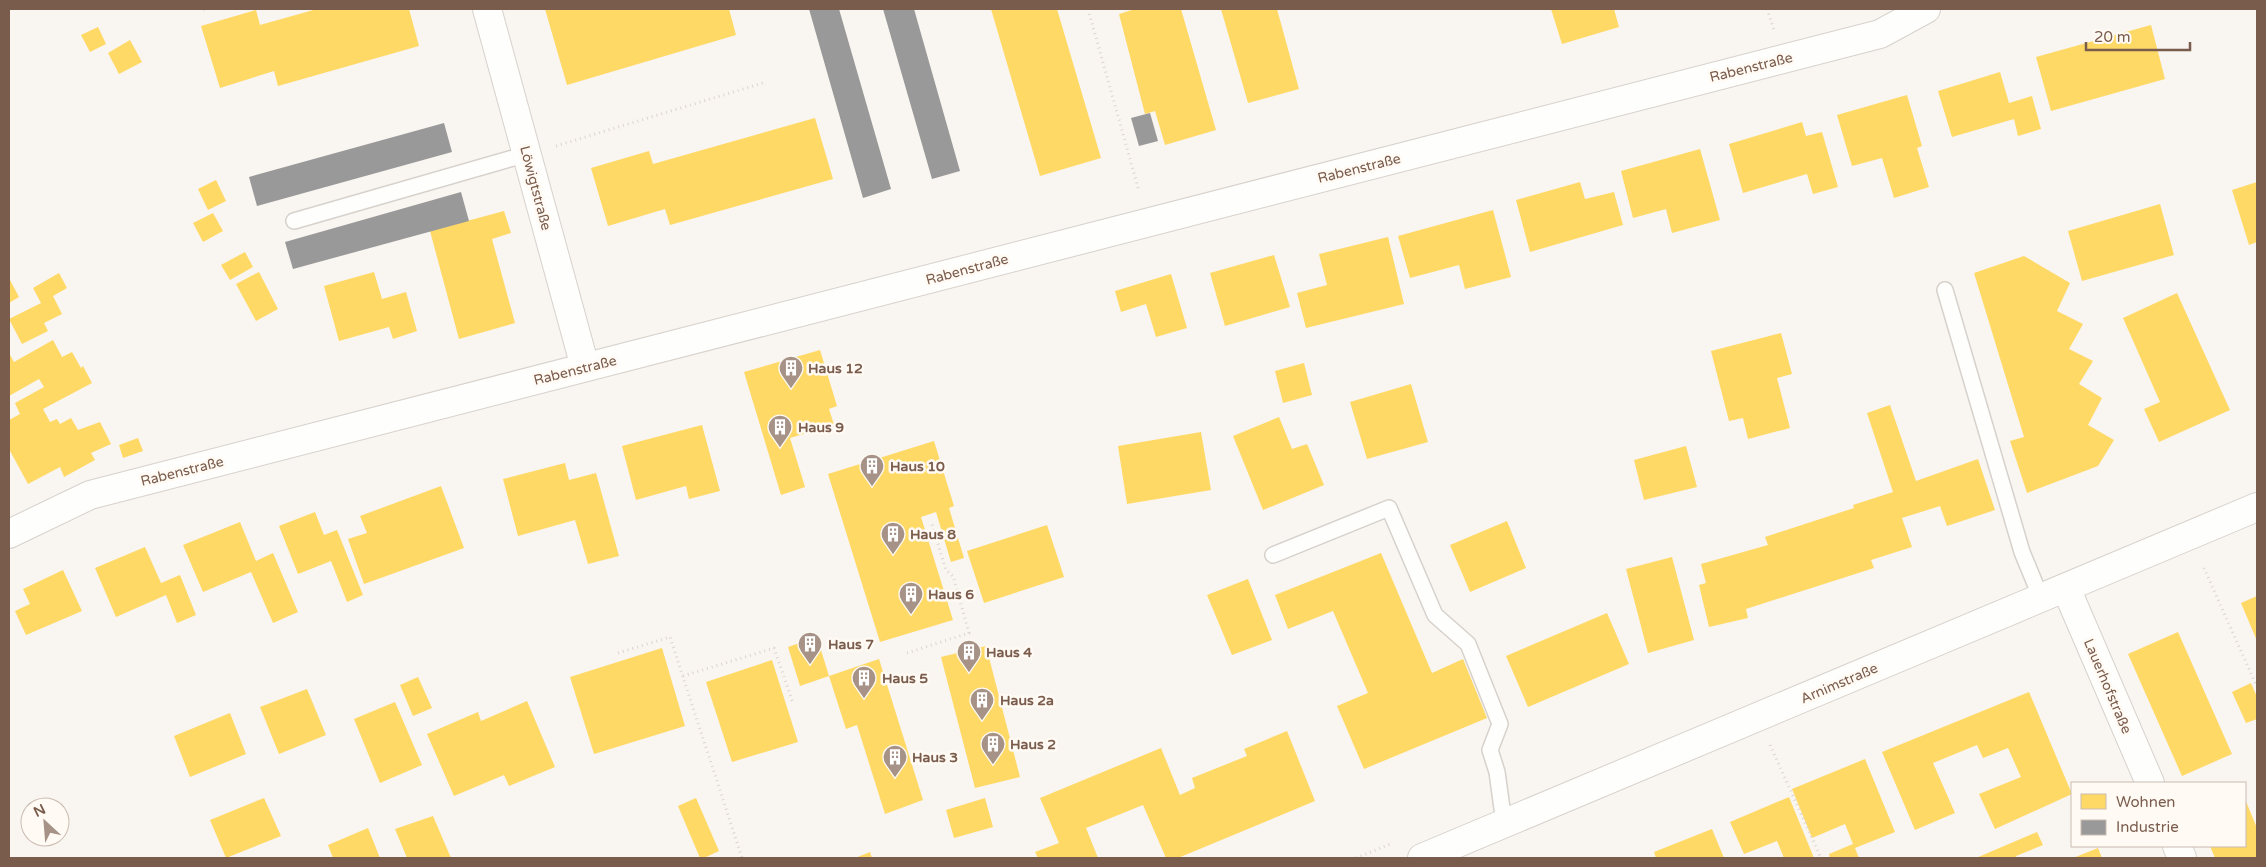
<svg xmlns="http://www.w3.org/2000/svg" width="2266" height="867" viewBox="0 0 2266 867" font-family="'Varela Round',sans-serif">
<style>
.homes{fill:#ffd966}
.industry{fill:#999}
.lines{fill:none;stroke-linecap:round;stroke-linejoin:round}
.service-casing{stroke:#d7d1cb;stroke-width:18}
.minor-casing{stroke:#d7d1cb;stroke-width:30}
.secondary-casing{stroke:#d9d2cb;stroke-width:30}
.path{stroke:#dcd5d0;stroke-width:3;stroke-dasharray:1 4;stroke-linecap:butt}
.service{stroke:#fefefd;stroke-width:15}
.minor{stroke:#fefefd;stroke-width:28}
.secondary{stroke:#fefefd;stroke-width:28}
.labels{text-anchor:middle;stroke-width:5;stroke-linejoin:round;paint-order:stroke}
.street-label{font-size:14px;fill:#7a5c4d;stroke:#fffaf3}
.poi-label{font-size:14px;font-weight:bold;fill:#7a5c4d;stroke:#fffaf3;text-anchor:start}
</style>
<rect width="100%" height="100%" fill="#f9f5f0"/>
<path class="homes" d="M 317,9 L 409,9 L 419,46 L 278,86 L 274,71 L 220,88 L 201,26 L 256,10 L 260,25 Z
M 545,9 L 729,9 L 736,35 L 567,85 Z
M 991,9 L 1057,9 L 1101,158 L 1040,176 Z
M 1135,9 L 1181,9 L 1216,130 L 1165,145 L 1155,111 L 1145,114 L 1119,14 Z
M 1221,9 L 1277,9 L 1299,89 L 1248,103 Z
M 1551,9 L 1614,9 L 1619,27 L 1562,44 Z
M 2151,25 L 2165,79 L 2051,111 L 2036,57 Z
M 98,27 L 106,44 L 90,52 L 81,35 Z
M 130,40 L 142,62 L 119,74 L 108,53 Z
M 2000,72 L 2009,103 L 2032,96 L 2041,129 L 2018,136 L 2014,119 L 1952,137 L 1938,91 Z
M 1907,95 L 1922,146 L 1917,148 L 1929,187 L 1894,198 L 1882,158 L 1852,166 L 1837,115 Z
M 815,118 L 833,179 L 670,225 L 665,209 L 608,226 L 591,168 L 649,151 L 653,164 Z
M 1802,122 L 1806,136 L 1822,132 L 1838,187 L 1813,194 L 1807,174 L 1743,193 L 1729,144 Z
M 1700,149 L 1720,220 L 1672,233 L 1666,209 L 1633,218 L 1621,171 Z
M 216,180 L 226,201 L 208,210 L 198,189 Z
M 1580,182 L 1585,199 L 1614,192 L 1623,225 L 1530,252 L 1516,200 Z
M 2257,182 L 2257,242 L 2249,245 L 2232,190 Z
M 2160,204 L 2174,255 L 2082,281 L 2068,231 Z
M 1493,210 L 1511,277 L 1465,289 L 1459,265 L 1410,278 L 1398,236 Z
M 504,211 L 511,233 L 492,239 L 515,323 L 459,339 L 430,231 Z
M 213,213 L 223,231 L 203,242 L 193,223 Z
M 1388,237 L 1404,304 L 1306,328 L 1297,293 L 1327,285 L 1319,254 Z
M 245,252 L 253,267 L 230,280 L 221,265 Z
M 1274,255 L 1290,307 L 1225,326 L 1210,273 Z
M 2024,256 L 2070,283 L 2057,311 L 2083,324 L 2069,349 L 2093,361 L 2079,384 L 2102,398 L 2088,425 L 2114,440 L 2098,466 L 2027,493 L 2010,441 L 2024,437 L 1974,273 Z
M 259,272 L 278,309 L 256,321 L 236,284 Z
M 374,272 L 382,299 L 406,292 L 417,331 L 393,339 L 389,327 L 339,341 L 324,286 Z
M 59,273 L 67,288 L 53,296 L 62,314 L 44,323 L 48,331 L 22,344 L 9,319 L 41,303 L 33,288 Z
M 1171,274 L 1187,328 L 1156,337 L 1146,304 L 1121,312 L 1115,291 Z
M 9,278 L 19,297 L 9,303 Z
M 2177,293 L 2230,410 L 2159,442 L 2144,409 L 2160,402 L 2123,318 Z
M 1781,333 L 1792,374 L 1777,378 L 1790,428 L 1748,439 L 1743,418 L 1729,421 L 1711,351 Z
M 53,340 L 62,357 L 72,352 L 81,368 L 83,366 L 92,383 L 43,409 L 50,422 L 57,419 L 60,424 L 71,418 L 78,430 L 100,422 L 111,444 L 91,453 L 95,460 L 64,477 L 60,467 L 28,484 L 9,449 L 9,420 L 20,414 L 15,403 L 44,387 L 39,379 L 9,396 L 9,353 L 14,362 Z
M 820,350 L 837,406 L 829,409 L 834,425 L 790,438 L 805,487 L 781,495 L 744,372 Z
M 1304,363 L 1312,395 L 1283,403 L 1275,371 Z
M 1411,384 L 1428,442 L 1367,459 L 1350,402 Z
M 1890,405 L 1916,481 L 1978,459 L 1995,510 L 1947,526 L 1940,506 L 1902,518 L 1912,547 L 1871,560 L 1874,568 L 1746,609 L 1748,618 L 1709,627 L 1699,585 L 1706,583 L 1701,564 L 1768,545 L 1765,537 L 1854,508 L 1853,505 L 1893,492 L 1867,413 Z
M 1279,417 L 1292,449 L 1307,444 L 1324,485 L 1263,510 L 1233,436 Z
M 702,425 L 720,491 L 689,499 L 686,486 L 636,500 L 622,446 Z
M 1201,432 L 1211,490 L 1127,504 L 1118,446 Z
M 138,438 L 143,451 L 123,458 L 119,445 Z
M 934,441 L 954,506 L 949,508 L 964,558 L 951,562 L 936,512 L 921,517 L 953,620 L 880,642 L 828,474 Z
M 1686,446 L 1697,487 L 1644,500 L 1634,460 Z
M 565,463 L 569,480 L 596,473 L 619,556 L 588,564 L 575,520 L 518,536 L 503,479 Z
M 441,486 L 464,548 L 364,584 L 348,539 L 367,533 L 360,516 Z
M 315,512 L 324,535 L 337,530 L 363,595 L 347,602 L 331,561 L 298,574 L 279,526 Z
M 1507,521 L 1526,568 L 1470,592 L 1450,545 Z
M 240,522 L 256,561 L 273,553 L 298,612 L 273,623 L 251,572 L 203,592 L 183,545 Z
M 1047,525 L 1064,577 L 984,603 L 967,551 Z
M 145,547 L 161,583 L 180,575 L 196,615 L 177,623 L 166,595 L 116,617 L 95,568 Z
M 1381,553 L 1432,673 L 1463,659 L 1487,718 L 1364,769 L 1337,706 L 1368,693 L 1333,611 L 1288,629 L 1275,595 Z
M 1672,557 L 1694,640 L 1648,653 L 1626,569 Z
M 63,570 L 82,611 L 26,635 L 15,611 L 30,604 L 23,589 Z
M 1248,579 L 1272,640 L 1232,655 L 1207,595 Z
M 2257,596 L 2257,641 L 2241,603 Z
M 1607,613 L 1629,664 L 1528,707 L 1506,656 Z
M 2178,632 L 2232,754 L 2182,776 L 2128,654 Z
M 817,637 L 829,676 L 800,686 L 788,647 Z
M 986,646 L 1020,777 L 975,788 L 941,657 Z
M 662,648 L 685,726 L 594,754 L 570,677 Z
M 879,659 L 923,800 L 885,814 L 857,725 L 846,729 L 829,676 Z
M 772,660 L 798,742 L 732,762 L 706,682 Z
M 418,677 L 432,708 L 413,716 L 400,685 Z
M 2251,683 L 2257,697 L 2257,719 L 2246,723 L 2232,692 Z
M 307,689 L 326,735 L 279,754 L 260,707 Z
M 2029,692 L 2072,794 L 1995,829 L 1979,794 L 2021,777 L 2008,748 L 1983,758 L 1977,745 L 1933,763 L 1955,813 L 1915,830 L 1882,752 Z
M 527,701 L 555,767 L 509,786 L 504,775 L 454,796 L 427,734 L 478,712 L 481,721 Z
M 395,702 L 422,765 L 380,783 L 354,719 Z
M 230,713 L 246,754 L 190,777 L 174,736 Z
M 1287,731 L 1315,801 L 1178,858 L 1166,858 L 1143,805 L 1086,828 L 1098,858 L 1038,858 L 1035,852 L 1059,843 L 1040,798 L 1161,748 L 1180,795 L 1195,788 L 1192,778 L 1247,756 L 1244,749 Z
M 1865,759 L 1895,832 L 1855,848 L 1859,858 L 1830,858 L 1829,854 L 1853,844 L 1845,824 L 1812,838 L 1792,789 Z
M 1789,797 L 1814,858 L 1784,858 L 1777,841 L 1744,854 L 1730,822 Z
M 264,798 L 281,836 L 226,858 L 210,820 Z
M 696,798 L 719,851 L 704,858 L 700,858 L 678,806 Z
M 985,798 L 993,827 L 954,838 L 946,810 Z
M 2245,799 L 2257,828 L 2257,858 L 2215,858 L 2210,846 L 2245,846 Z
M 433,816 L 451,858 L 407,858 L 395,829 Z
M 368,828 L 380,858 L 333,858 L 328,845 Z
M 1712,829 L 1724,858 L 1656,858 L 1654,852 Z
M 2037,832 L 2043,845 L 2016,856 L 2017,858 L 1976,858 Z
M 2098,848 L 2102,858 L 2073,858 Z
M 870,852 L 872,858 L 855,858 Z"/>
<path class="industry" d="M 809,9 L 839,9 L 891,189 L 863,198 Z
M 883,9 L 914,9 L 960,171 L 932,179 Z
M 1150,113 L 1158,141 L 1139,146 L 1131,118 Z
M 444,123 L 452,152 L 257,206 L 249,177 Z
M 461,192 L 469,221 L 293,269 L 285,242 Z"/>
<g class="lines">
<defs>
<path id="service" d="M 294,221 L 527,154
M 1945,290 L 2022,552 L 2041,598
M 1273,555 L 1389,508 L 1435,615 L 1468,644 L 1500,724 L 1490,750 L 1497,772 L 1504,823"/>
<path id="minor" d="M 487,9 L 585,367
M 9,534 L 90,495 L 1880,34 L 1926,9
M 2066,588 L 2150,783
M 2177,846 L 2182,858"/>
<path id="secondary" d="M 1422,858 L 2257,507"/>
</defs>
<use href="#service" class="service-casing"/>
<use href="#minor" class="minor-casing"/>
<use href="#secondary" class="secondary-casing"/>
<path class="path" d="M 1088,9 L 1139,191
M 1767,9 L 1774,30
M 203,10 L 205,9
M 556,146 L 766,82
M 2204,568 L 2257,687
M 618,653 L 670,637 L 742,858
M 907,653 L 969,633 L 953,576 L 946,570 L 931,521
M 683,676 L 774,648 L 793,703
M 1770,745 L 1821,858
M 1356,858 L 1393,843"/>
<use href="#service" class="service"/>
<use href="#minor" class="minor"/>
<use href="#secondary" class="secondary"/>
</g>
<defs>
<symbol id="building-pin" viewBox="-11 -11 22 30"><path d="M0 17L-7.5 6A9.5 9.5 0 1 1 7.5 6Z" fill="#a69286" stroke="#fffaf3"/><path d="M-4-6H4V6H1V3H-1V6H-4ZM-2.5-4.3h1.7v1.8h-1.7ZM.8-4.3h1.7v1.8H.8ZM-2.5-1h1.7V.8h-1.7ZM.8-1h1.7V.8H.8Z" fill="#fff"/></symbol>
</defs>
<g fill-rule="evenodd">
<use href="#building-pin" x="777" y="354" width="28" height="38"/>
<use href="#building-pin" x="766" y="413" width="28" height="38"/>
<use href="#building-pin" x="858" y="452" width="28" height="38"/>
<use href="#building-pin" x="879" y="520" width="28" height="38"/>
<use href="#building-pin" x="897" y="580" width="28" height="38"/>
<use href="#building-pin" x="796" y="630" width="28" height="38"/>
<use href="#building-pin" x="955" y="638" width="28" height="38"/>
<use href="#building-pin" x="850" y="664" width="28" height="38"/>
<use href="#building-pin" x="968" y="686" width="28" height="38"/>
<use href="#building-pin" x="979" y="730" width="28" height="38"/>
<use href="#building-pin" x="881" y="743" width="28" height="38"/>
</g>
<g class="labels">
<g class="street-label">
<text transform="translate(1751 67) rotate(-14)" y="5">Rabenstraße</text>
<text transform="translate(1359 168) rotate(-14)" y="5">Rabenstraße</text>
<text transform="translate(536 188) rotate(75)" y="5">Löwigtstraße</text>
<text transform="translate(967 269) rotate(-15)" y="5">Rabenstraße</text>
<text transform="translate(575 370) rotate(-14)" y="5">Rabenstraße</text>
<text transform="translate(182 471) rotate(-14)" y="5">Rabenstraße</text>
<text transform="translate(1839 683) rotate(-23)" y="5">Arnimstraße</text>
<text transform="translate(2108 686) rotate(67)" y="5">Lauerhofstraße</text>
</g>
<g class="poi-label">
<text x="808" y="373">Haus 12</text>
<text x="798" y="432">Haus 9</text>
<text x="890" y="471">Haus 10</text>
<text x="910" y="539">Haus 8</text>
<text x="928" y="599">Haus 6</text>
<text x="828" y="649">Haus 7</text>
<text x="986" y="657">Haus 4</text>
<text x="882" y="683">Haus 5</text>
<text x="1000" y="705">Haus 2a</text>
<text x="1010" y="749">Haus 2</text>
<text x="912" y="762">Haus 3</text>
</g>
</g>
<rect width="2266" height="867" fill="none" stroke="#7a5c4d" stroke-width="20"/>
<rect x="2071" y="782" width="175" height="65" fill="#fffaf3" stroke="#cabbb1"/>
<rect x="2081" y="794" width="25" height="15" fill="#ffd966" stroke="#cabbb1"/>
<text x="2116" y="807" font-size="15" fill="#7a5c4d">Wohnen</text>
<rect x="2081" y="820" width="25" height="15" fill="#999999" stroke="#cabbb1"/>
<text x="2116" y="832" font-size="15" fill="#7a5c4d">Industrie</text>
<g transform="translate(45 822) rotate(334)"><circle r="24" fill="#fffaf3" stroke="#cabbb1"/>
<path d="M0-4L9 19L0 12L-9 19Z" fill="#a69286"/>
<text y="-8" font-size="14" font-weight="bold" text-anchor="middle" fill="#7a5c4d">N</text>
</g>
<path d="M2086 42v8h104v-8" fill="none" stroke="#7a5c4d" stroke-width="2.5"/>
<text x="2094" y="42" font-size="15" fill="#7a5c4d" stroke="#fffaf3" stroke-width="4" paint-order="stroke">20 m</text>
</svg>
